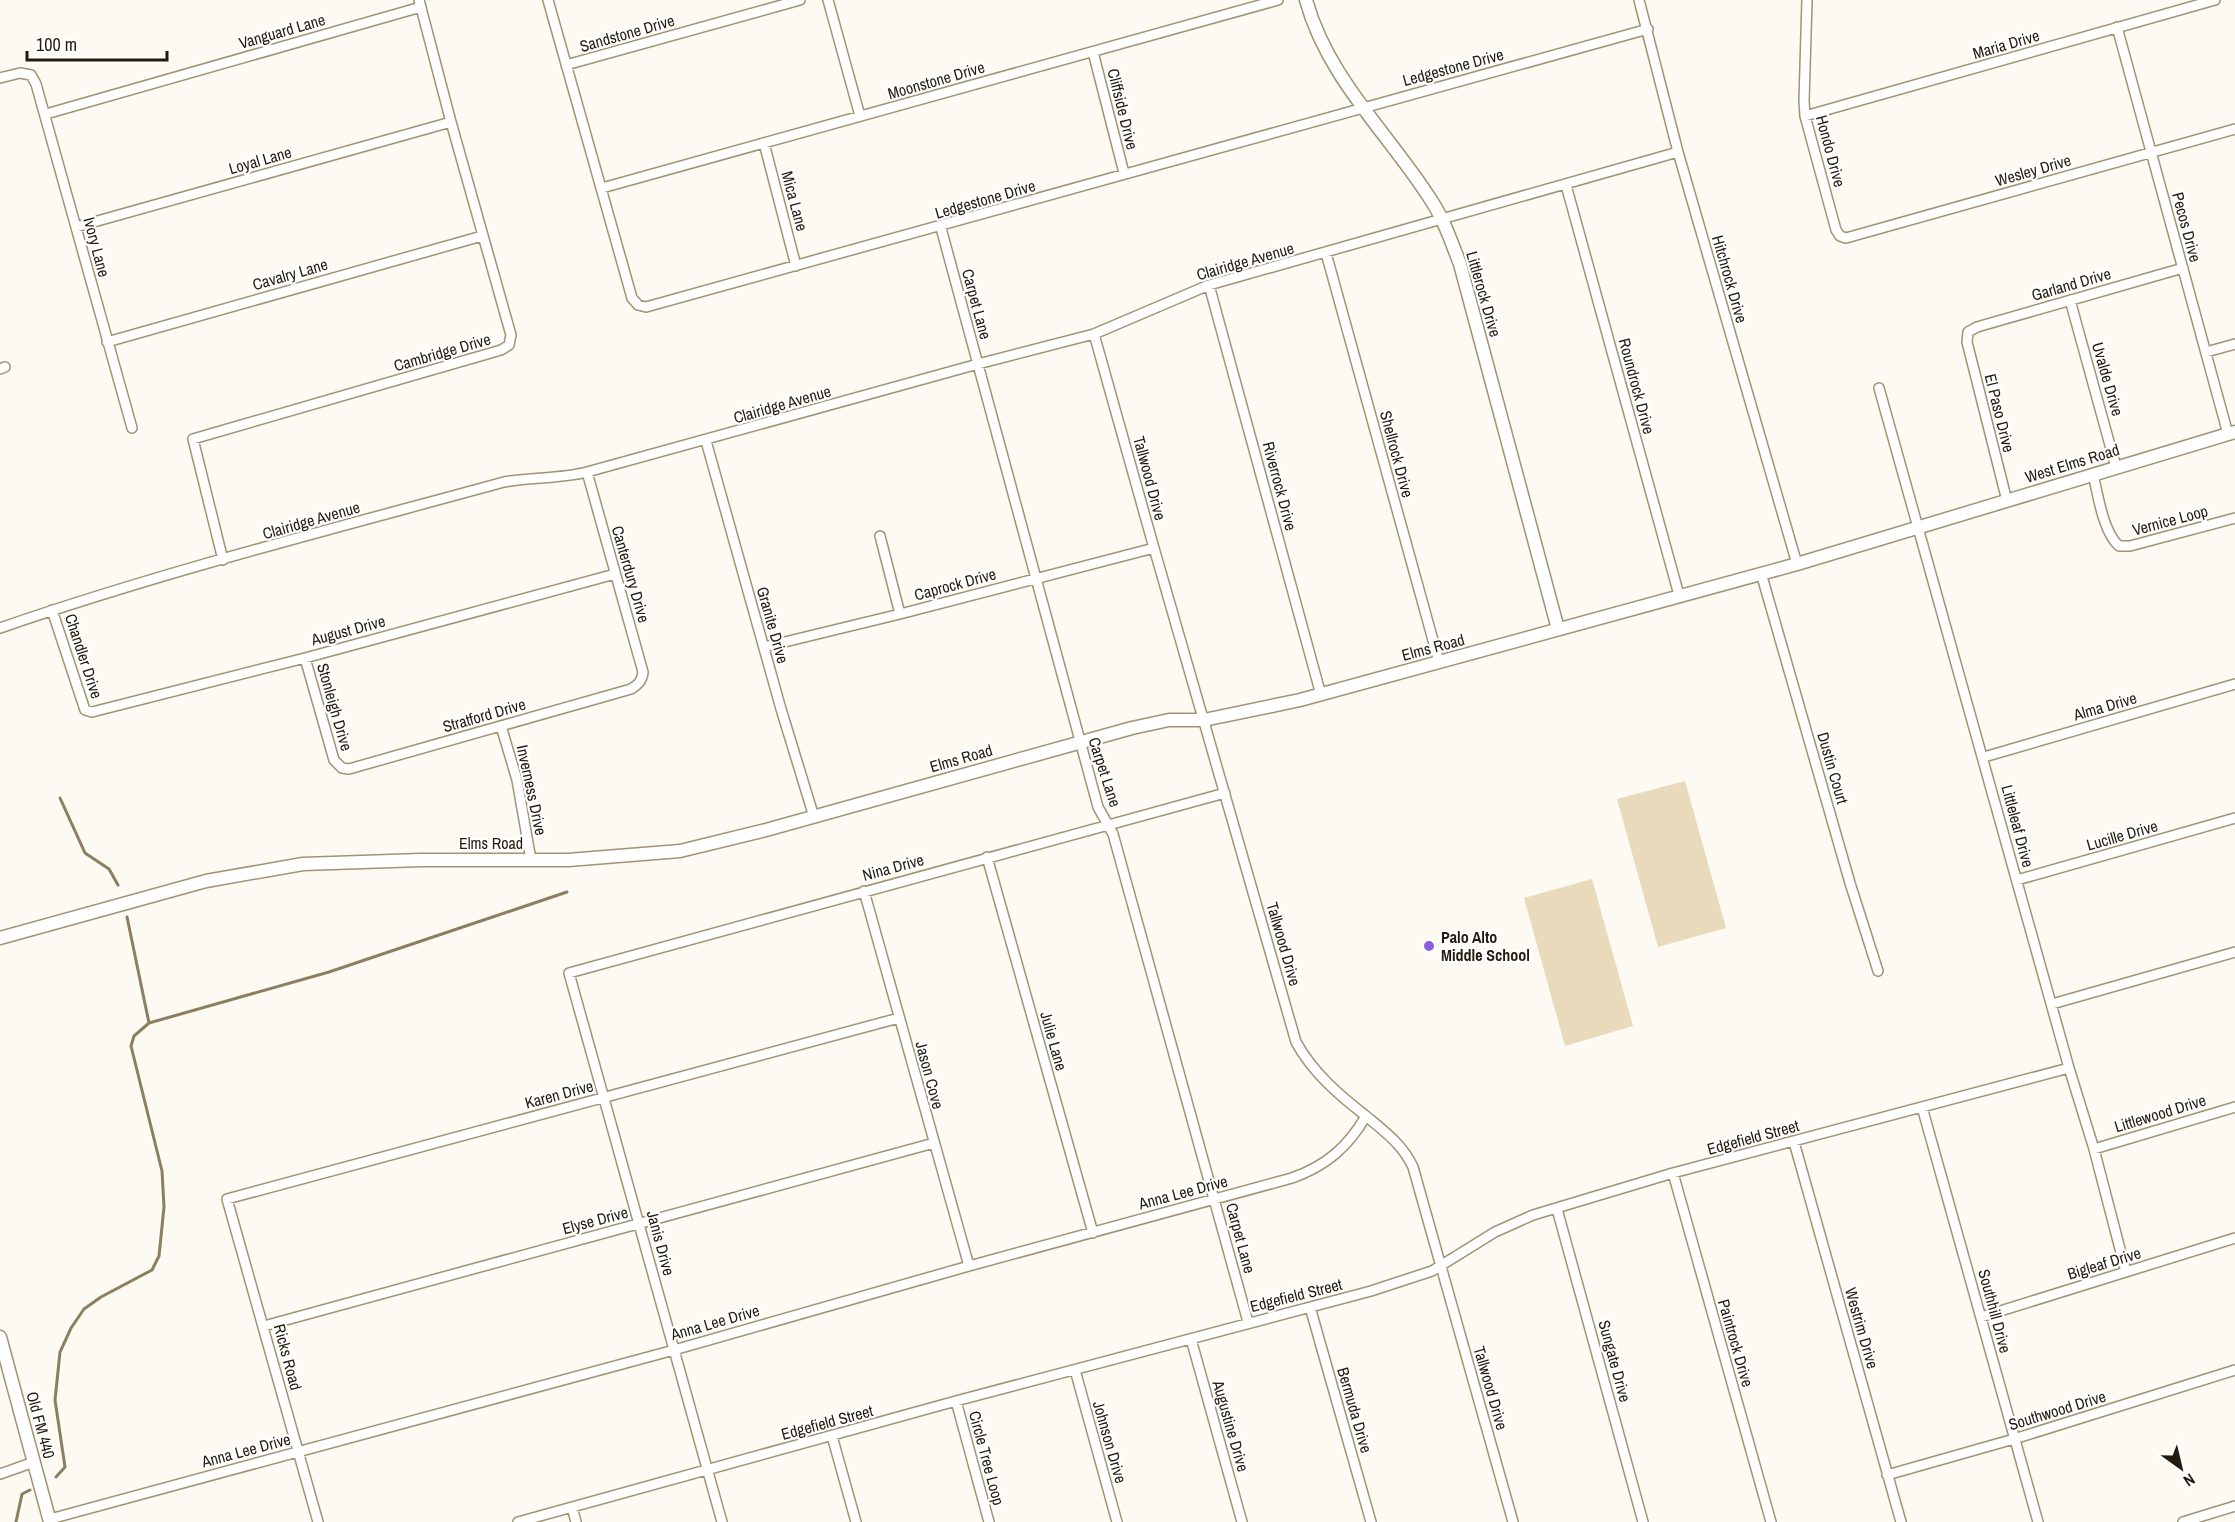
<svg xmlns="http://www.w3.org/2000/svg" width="2235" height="1522" viewBox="0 0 2235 1522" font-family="'Archivo Narrow',sans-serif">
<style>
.grass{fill:#e8daba}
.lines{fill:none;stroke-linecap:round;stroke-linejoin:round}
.stream{stroke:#8c7f5f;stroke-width:3}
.street-casing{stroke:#a19374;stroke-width:12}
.secondary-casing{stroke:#a19374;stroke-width:15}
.street{stroke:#fff;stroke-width:9}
.secondary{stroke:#fff;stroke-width:12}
.poi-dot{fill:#8a5ed8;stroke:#fff;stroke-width:2}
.labels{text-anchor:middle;stroke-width:4.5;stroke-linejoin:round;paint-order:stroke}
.street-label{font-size:16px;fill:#211c0f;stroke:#fff}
.poi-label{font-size:16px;font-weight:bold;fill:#211c0f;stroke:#fff;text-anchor:start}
</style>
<rect width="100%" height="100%" fill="#fcfaf3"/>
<path class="grass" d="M 1685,781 L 1726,928 L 1658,947 L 1617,799 Z
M 1592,879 L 1633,1026 L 1565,1046 L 1524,898 Z"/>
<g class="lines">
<path class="stream" d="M 60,798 L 85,853 L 109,869 L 118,885
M 127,917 L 149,1023
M 56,1477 L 65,1467 L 55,1400 L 60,1352 L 71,1328 L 84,1309 L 101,1297 L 152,1270 L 159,1256 L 164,1207 L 162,1171 L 131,1046 L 134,1036 L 149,1023 L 329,972 L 567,892
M 16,1522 L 22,1494 L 30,1490"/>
<defs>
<path id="street" d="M 548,0 L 632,298 L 638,305 L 646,307 C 981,216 1313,120 1648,29
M 828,0 L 860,116
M 1639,0 L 1678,152 L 1797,564
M 1807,0 L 1804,101 L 1805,116 L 1836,230 L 1840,236 L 1846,238 L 2235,129
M 2117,27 L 2228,434
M 1093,52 L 1124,173
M 566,65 L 800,0
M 0,78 L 20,73 L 31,75 L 36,84 L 132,428
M 46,114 L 421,7
M 1805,116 L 2215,0
M 764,143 L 796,266
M 1566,185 L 1679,595
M 602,188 L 1278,0
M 76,227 L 451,122
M 941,228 L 1098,807 L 1113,834 L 1248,1322
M 1326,253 L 1439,662
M 1209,285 L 1321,695
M 2070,300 L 2116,467
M 1094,334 L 1154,548 L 1296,1042 C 1313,1073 1339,1095 1366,1116 C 1385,1132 1402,1144 1413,1167 L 1513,1522
M 107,342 L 482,236
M 2206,352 L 2235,344
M 0,369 L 5,367
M 1879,388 L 2069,1068 L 2094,1149 L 2126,1272
M 706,441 L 781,709 L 814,817
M 2093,474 C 2098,495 2103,532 2119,546 L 2130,546 L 2235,518
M 2007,501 L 1967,342 L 1968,332 L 1977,327 L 2183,268
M 880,536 L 900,614
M 223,560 L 193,439 L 501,350 L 509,345 L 511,335 L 451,122 L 419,0
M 1761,573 L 1850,883 L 1878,971
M 52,610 L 85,710 L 92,712 L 305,658 L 615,574
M 0,628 C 165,571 336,528 504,482 C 532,477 559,479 587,472 L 978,364 L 1094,334 L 1209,285 L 1678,152
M 764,647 L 900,614 L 1154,548
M 305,658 L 334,760 L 342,768 L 349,769 L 631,689 C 638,685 642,681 643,672 L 587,472
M 501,726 L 517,780 L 531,860
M 1984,757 L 2235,684
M 987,857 L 1093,1233
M 2017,880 L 2235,818
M 864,891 L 969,1266
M 2052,1004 L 2235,952
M 1922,1107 L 2038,1522
M 1794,1142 L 1901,1522
M 2094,1149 L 2235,1107
M 1673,1173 L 1771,1522
M 1557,1209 L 1643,1522
M 1310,1307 L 1371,1522
M 1981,1317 L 2235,1238
M 264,1326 L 934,1143
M 1191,1339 L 1242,1522
M 1075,1370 L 1117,1522
M 956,1401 L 989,1522
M 832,1436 L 856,1522
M 0,1474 L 34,1462
M 1887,1475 L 2014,1439 L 2235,1370
M 572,1507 L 576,1522
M 50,1519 L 674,1350 L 969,1266 L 1292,1178 C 1326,1166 1348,1147 1366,1116
M 318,1522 L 227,1199 L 899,1018
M 518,1522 L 956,1401 L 1371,1291 L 1432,1271 L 1495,1232 L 1533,1215 L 1673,1173 L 2069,1068
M 722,1522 L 569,973 L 1225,793
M 2183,1522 L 2235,1506"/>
<path id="secondary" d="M 1306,0 C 1327,77 1387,132 1429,197 C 1443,217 1451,241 1460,264 L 1558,629
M 0,938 L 206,881 L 303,864 L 421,860 L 568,860 L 680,851 L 766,830 L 1132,728 L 1169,720 L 1204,720 L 1300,700 L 1797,564 L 2235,432
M 0,1337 L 50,1522"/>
</defs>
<use href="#street" class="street-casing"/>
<use href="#secondary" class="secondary-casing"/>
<use href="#street" class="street"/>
<use href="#secondary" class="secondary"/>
</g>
<circle class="poi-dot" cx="1429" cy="946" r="6"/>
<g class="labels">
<g class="street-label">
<text transform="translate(282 31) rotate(-16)" y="6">Vanguard Lane</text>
<text transform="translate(627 33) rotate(-16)" y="6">Sandstone Drive</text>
<text transform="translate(2006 44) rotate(-16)" y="6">Maria Drive</text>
<text transform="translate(1453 67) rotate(-15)" y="6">Ledgestone Drive</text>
<text transform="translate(936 80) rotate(-16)" y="6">Moonstone Drive</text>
<text transform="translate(1123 109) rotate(76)" y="6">Cliffside Drive</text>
<text transform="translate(1831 151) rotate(75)" y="6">Hondo Drive</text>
<text transform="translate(260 160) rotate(-16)" y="6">Loyal Lane</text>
<text transform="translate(2033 170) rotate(-16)" y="6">Wesley Drive</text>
<text transform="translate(985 199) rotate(-16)" y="6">Ledgestone Drive</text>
<text transform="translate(795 201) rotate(75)" y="6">Mica Lane</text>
<text transform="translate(2187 227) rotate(75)" y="6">Pecos Drive</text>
<text transform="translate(97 247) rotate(75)" y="6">Ivory Lane</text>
<text transform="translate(1245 261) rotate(-16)" y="6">Clairidge Avenue</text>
<text transform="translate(290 274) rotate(-16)" y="6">Cavalry Lane</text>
<text transform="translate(1730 279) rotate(74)" y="6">Hitchrock Drive</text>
<text transform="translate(2071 284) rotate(-16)" y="6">Garland Drive</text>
<text transform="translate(1484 294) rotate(74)" y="6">Littlerock Drive</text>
<text transform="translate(977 304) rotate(75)" y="6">Carpet Lane</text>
<text transform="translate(442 352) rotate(-16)" y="6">Cambridge Drive</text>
<text transform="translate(2108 379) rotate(74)" y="6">Uvalde Drive</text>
<text transform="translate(1637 386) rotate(75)" y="6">Roundrock Drive</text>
<text transform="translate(782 404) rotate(-16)" y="6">Clairidge Avenue</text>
<text transform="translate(2000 413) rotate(76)" y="6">El Paso Drive</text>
<text transform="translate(1397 454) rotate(75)" y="6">Shellrock Drive</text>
<text transform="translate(2072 463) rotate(-17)" y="6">West Elms Road</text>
<text transform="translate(1150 478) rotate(75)" y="6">Tallwood Drive</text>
<text transform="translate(1280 486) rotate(75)" y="6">Riverrock Drive</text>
<text transform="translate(311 520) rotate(-16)" y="6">Clairidge Avenue</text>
<text transform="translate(2170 520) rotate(-15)" y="6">Vernice Loop</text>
<text transform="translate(631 574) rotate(74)" y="6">Canterdury Drive</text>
<text transform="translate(955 584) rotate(-15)" y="6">Caprock Drive</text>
<text transform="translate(773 625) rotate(74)" y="6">Granite Drive</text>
<text transform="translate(348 630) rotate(-15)" y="6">August Drive</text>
<text transform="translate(1433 647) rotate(-15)" y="6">Elms Road</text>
<text transform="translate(84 656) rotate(72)" y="6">Chandler Drive</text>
<text transform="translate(2105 706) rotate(-16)" y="6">Alma Drive</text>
<text transform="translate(335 707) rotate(74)" y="6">Stonleigh Drive</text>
<text transform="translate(484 715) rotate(-16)" y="6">Stratford Drive</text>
<text transform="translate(961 758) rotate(-16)" y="6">Elms Road</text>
<text transform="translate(1833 768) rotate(74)" y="6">Dustin Court</text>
<text transform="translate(1105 772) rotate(72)" y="6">Carpet Lane</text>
<text transform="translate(532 790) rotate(78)" y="6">Inverness Drive</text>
<text transform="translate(2018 826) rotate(75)" y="6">Littleleaf Drive</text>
<text transform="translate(2122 835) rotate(-16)" y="6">Lucille Drive</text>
<text x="491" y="849">Elms Road</text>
<text transform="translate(893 867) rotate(-15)" y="6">Nina Drive</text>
<text transform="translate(1284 944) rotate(74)" y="6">Tallwood Drive</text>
<text transform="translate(1054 1041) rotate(74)" y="6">Julie Lane</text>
<text transform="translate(930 1075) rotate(75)" y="6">Jason Cove</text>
<text transform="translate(559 1094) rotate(-15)" y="6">Karen Drive</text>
<text transform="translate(2160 1113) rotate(-17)" y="6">Littlewood Drive</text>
<text transform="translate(1753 1137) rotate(-15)" y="6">Edgefield Street</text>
<text transform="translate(1183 1192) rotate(-15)" y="6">Anna Lee Drive</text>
<text transform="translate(595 1220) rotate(-15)" y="6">Elyse Drive</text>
<text transform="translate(1241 1238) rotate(75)" y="6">Carpet Lane</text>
<text transform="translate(661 1243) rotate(75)" y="6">Janis Drive</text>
<text transform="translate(2104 1263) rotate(-17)" y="6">Bigleaf Drive</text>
<text transform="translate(1296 1295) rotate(-14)" y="6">Edgefield Street</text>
<text transform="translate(1995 1311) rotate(75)" y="6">Southhill Drive</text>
<text transform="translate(715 1322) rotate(-16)" y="6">Anna Lee Drive</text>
<text transform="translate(1862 1328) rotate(74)" y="6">Westrim Drive</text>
<text transform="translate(1736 1343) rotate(74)" y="6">Paintrock Drive</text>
<text transform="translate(288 1357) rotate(75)" y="6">Ricks Road</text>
<text transform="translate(1615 1361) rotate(75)" y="6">Sungate Drive</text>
<text transform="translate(1491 1388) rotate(74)" y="6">Tallwood Drive</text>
<text transform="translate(1355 1410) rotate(74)" y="6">Bermuda Drive</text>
<text transform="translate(2057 1410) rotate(-17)" y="6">Southwood Drive</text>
<text transform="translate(827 1422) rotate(-15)" y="6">Edgefield Street</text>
<text transform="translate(41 1425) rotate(75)" y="6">Old FM 440</text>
<text transform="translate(1231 1426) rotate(74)" y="6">Augustine Drive</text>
<text transform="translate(1110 1442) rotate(74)" y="6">Johnson Drive</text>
<text transform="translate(246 1450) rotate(-15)" y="6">Anna Lee Drive</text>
<text transform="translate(987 1458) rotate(75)" y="6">Circle Tree Loop</text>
</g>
<g class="poi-label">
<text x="1441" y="943">Palo Alto<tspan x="1441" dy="18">Middle School</tspan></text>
</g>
</g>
<g transform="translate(2181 1468) rotate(146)" stroke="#ffffff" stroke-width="4.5" paint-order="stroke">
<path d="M0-4.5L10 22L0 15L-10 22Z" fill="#211c0f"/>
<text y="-9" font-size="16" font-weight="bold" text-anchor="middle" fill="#211c0f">N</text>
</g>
<path d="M27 51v9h140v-9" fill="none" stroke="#211c0f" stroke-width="3"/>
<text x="36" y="51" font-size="18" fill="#211c0f" stroke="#ffffff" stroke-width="4.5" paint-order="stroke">100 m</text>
</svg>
